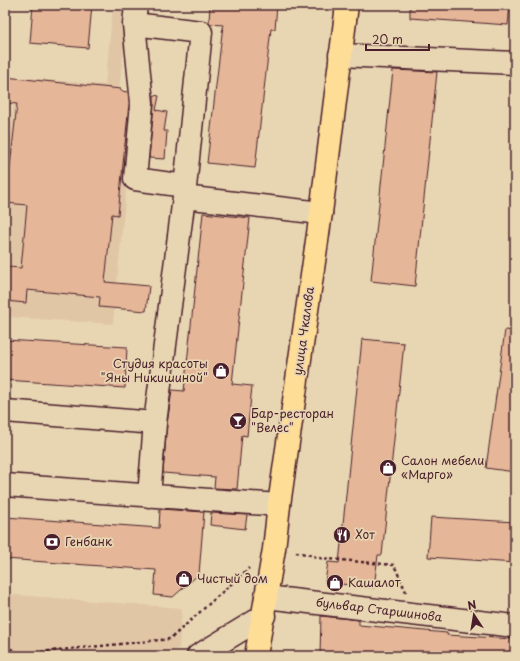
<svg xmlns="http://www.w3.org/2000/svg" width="520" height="661" viewBox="0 0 520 661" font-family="'Playpen Sans',sans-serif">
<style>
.built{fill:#e1c6a6}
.building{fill:#e5b798;stroke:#4a1f2b}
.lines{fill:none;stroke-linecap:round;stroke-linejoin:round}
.minor-casing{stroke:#4a1f2b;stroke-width:25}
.major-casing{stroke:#4a1f2b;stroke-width:25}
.path{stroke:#4a1f2b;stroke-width:2.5;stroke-dasharray:3 3;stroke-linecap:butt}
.minor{stroke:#e8d6b3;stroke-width:22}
.major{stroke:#fedd96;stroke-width:22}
.labels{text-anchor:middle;stroke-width:3.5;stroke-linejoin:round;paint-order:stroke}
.street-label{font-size:12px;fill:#4a1f2b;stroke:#e8d6b3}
.poi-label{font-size:12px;fill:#4a1f2b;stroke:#e8d6b3;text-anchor:start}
</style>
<rect width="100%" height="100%" fill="#e8d6b3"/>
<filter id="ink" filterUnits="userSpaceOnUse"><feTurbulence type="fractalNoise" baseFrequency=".025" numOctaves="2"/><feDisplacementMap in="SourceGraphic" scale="8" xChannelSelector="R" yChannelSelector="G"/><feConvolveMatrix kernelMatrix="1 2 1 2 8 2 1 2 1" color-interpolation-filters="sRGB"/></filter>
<g filter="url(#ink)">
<path class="built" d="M 113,5 L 128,5 L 119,92 L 134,108 L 113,324 L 5,317 L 5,194 L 16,77 L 105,85 Z
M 5,594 L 182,608 L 179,648 L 164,656 L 5,656 Z"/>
<path class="building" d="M 33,5 L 92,5 L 88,48 L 30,43 Z
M 210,5 L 277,5 L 275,29 L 271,29 L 255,168 L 207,163 L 223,25 L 210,24 L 209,23 Z
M 410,5 L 510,5 L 508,25 L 410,18 Z
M 393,70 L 437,72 L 415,286 L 371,281 Z
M 5,77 L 121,89 L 121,91 L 128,92 L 129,103 L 118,215 L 112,214 L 105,282 L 149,286 L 146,311 L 99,307 L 100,297 L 27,290 L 26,303 L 5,301 L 8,267 L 21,268 L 27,205 L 6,203 L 17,104 L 5,103 Z
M 154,95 L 159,96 L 156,110 L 167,112 L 164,131 L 167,131 L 165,159 L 149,158 L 154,104 Z
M 203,213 L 250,218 L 232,384 L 252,386 L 247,436 L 242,435 L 237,489 L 214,488 L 215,477 L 163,473 L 167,424 L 172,390 L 184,391 Z
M 505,330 L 515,331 L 515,472 L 486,468 Z
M 362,339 L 404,343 L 382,555 L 378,555 L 374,588 L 325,582 L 328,562 L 339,563 Z
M 5,340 L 127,347 L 125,388 L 5,380 Z
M 160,509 L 204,512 L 199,574 L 173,597 L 154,595 L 156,570 L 5,559 L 5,517 L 159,528 Z
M 211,513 L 247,515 L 245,529 L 210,525 Z
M 431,517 L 515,522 L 515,563 L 428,557 Z
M 321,616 L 359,620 L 359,625 L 447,633 L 447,635 L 513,639 L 512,656 L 320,656 Z"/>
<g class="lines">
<defs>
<path id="minor" d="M 136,5 L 134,24 L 201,32 L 184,197
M 134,24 L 142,103 L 135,179 L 185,186
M 340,55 L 515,63
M 5,411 L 155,423 L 184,197 L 321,213
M 5,485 L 279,505
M 149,496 L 155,423
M 266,597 L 515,626
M 198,656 L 264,616"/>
<path id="major" d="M 256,656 L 274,549 L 279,505 L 321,213 L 347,5"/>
</defs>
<use href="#minor" class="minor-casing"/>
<use href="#major" class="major-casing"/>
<path class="path" d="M 296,552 L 310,555 L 319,558 L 394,565 L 406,592
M 5,646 L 6,646 L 20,654
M 18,656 L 21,654 L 170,639 L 249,568"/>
<use href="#minor" class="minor"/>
<use href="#major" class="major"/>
</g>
</g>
<defs>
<symbol id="shop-disc" viewBox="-11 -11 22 22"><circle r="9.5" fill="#4a1f2b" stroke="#e8d6b3"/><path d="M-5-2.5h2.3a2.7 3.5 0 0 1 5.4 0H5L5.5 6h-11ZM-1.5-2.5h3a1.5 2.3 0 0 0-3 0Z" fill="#fff"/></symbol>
<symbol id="bar-disc" viewBox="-11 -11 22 22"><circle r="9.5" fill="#4a1f2b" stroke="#e8d6b3"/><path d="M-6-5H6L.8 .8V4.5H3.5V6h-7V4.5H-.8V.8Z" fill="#fff"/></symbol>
<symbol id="restaurant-disc" viewBox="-11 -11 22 22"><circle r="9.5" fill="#4a1f2b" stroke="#e8d6b3"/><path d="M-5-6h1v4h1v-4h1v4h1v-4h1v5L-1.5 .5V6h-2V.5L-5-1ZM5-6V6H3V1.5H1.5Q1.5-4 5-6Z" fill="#fff"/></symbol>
<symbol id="bank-disc" viewBox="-11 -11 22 22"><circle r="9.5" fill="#4a1f2b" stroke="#e8d6b3"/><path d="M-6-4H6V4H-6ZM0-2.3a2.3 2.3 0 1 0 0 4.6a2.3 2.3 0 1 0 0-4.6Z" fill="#fff"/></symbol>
</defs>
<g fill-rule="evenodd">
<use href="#shop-disc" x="211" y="361" width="20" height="20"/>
<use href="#bar-disc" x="228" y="411" width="20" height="20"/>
<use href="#shop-disc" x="378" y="458" width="20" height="20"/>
<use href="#restaurant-disc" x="332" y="525" width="20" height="20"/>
<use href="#bank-disc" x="42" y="532" width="20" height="20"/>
<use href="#shop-disc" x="174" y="569" width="20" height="20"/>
<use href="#shop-disc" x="325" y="573" width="20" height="20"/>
</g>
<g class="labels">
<g class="street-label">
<text transform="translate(304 331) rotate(-82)" y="4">улица Чкалова</text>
<text transform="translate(379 610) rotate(7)" y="4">бульвар Старшинова</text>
</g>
<g class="poi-label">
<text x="208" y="368" text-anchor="end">Студия красоты<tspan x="208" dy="14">"Яны Никишиной"</tspan></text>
<text x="251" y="418">Бар-ресторан<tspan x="251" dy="14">"Велес"</tspan></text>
<text x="401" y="465">Салон мебели<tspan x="401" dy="14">«Марго»</tspan></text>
<text x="355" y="539">Хот</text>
<text x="65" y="546">Генбанк</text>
<text x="197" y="583">Чистый дом</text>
<text x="348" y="587">Кашалот</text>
</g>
</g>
<rect width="520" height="661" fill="none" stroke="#e8d6b3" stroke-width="20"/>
<rect x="10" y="10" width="500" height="641" fill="none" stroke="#4a1f2b" stroke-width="1.5" filter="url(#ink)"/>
<g transform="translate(474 615) rotate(348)" stroke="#e8d6b3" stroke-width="3" paint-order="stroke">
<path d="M0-3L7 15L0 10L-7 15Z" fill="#4a1f2b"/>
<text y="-6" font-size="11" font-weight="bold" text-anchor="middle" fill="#4a1f2b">N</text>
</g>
<path d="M366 44v6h63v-6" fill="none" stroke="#4a1f2b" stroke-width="2"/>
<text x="372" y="44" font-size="12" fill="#4a1f2b" stroke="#e8d6b3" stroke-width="3" paint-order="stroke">20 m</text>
</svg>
